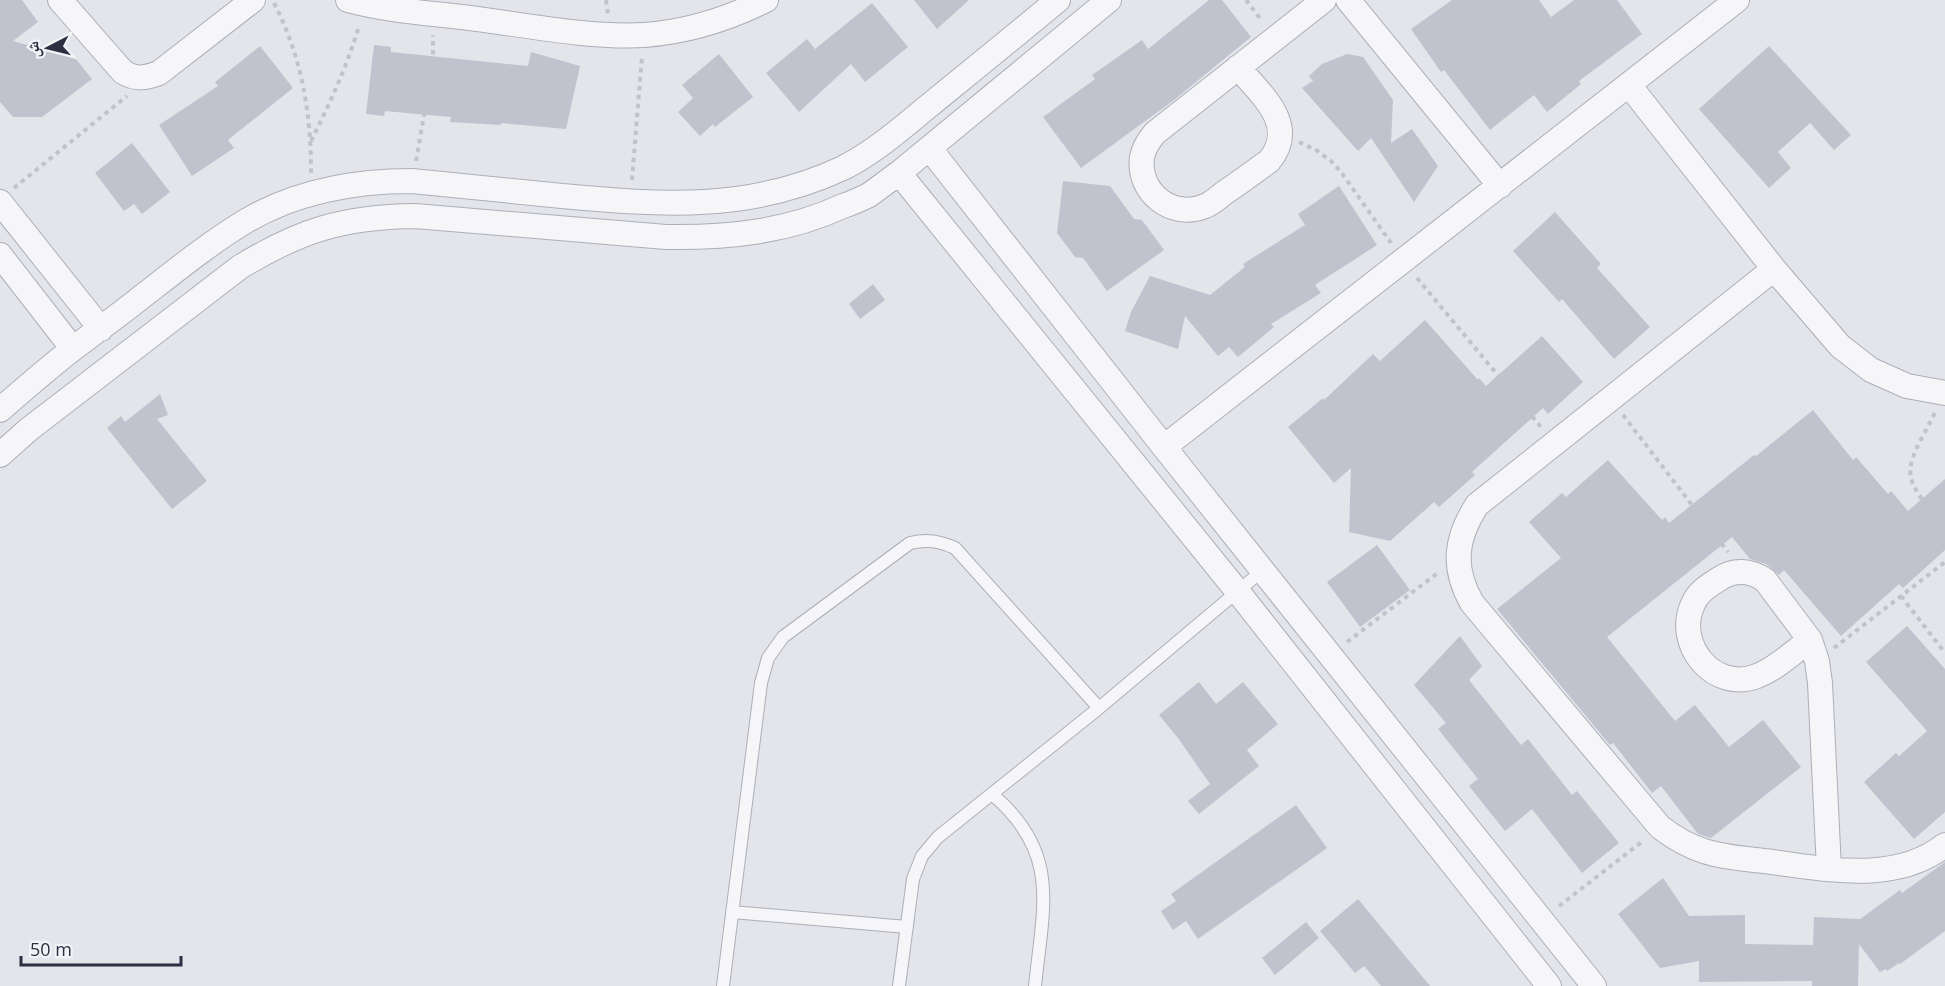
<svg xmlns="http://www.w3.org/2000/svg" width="1945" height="986" viewBox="0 0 1945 986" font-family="'Open Sans','Noto Naskh Arabic',sans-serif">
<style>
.building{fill:#c0c3cd}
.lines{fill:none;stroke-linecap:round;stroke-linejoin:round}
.service-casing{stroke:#acafb8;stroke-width:14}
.minor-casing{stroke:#acafb8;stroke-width:26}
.path{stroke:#c1c3c9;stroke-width:4;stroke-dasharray:4.5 4.5;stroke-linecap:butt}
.service{stroke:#f6f6f9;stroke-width:12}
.minor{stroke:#f6f6f9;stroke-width:24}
</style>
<rect width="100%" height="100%" fill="#e3e5ea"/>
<path class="building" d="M 0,0 L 22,0 L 38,22 L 13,41 L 76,59 L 92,79 L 42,117 L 13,117 L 0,102 Z
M 914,0 L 969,0 L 937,29 Z
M 1209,0 L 1222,0 L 1251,37 L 1174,100 L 1081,168 L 1043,117 L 1095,79 L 1092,75 L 1142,40 L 1148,49 Z
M 1452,0 L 1539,0 L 1551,17 L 1574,0 L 1617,0 L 1642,34 L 1579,81 L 1581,84 L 1547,112 L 1534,95 L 1490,130 L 1444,70 L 1441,72 L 1411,29 Z
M 872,3 L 908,47 L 865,82 L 851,64 L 799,112 L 766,73 L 807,39 L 815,49 Z
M 374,45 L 391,47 L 391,52 L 528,66 L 531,52 L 580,66 L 566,129 L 501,123 L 501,125 L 450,122 L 451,117 L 385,111 L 384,116 L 366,114 Z
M 260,46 L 293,88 L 228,140 L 234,148 L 192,176 L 159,125 L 218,86 L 215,82 Z
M 1769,46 L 1851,135 L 1834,150 L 1810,123 L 1778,152 L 1791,168 L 1769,188 L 1699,109 Z
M 719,54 L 753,97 L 715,127 L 713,124 L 700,136 L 678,112 L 693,98 L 682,85 Z
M 1347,54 L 1363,57 L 1393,100 L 1391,143 L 1412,129 L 1438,166 L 1414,202 L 1371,138 L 1358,151 L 1302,88 L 1313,81 L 1309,76 L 1322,64 Z
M 132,143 L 170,192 L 142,214 L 134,204 L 124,211 L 95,173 Z
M 1063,181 L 1110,186 L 1134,219 L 1142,220 L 1164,250 L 1107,291 L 1083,258 L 1075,257 L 1057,233 Z
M 1339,186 L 1377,245 L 1315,285 L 1321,293 L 1271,324 L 1274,327 L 1238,357 L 1229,347 L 1218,356 L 1185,316 L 1178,349 L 1125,331 L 1131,312 L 1150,276 L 1210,295 L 1245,267 L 1243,264 L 1305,225 L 1298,214 Z
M 1555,212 L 1601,264 L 1597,268 L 1650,327 L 1614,359 L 1562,299 L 1559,302 L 1513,251 Z
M 873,284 L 885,300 L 860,319 L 849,304 Z
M 1425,320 L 1478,380 L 1479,378 L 1486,386 L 1542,336 L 1583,382 L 1548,414 L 1543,408 L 1472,472 L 1475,475 L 1439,507 L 1434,502 L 1390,541 L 1349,532 L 1351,468 L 1334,483 L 1288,427 L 1323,398 L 1324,400 L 1373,354 L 1380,361 Z
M 160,394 L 168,415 L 157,419 L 207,481 L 172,509 L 107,428 L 121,416 L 125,422 Z
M 1813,410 L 1853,460 L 1856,457 L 1888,494 L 1891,491 L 1908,511 L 1945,479 L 1945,550 L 1903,588 L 1899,584 L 1841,636 L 1784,570 L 1779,575 L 1766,564 L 1750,559 L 1732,537 L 1607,637 L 1675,721 L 1695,705 L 1729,747 L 1763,720 L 1801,767 L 1711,838 L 1698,834 L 1661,786 L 1652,793 L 1613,743 L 1610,745 L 1497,609 L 1561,558 L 1529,522 L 1562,493 L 1566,497 L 1608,460 L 1662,520 L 1665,517 L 1669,523 L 1754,455 L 1756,456 Z
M 1377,545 L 1410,590 L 1360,627 L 1327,582 Z
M 1907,626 L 1945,669 L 1945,812 L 1914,839 L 1864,782 L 1896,753 L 1899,756 L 1927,731 L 1866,662 Z
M 1460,636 L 1482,666 L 1469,680 L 1521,745 L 1528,739 L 1572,795 L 1577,791 L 1619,843 L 1582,873 L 1532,809 L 1505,831 L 1469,786 L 1478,779 L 1438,729 L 1446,723 L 1414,685 Z
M 1199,682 L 1216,704 L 1243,682 L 1278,724 L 1247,750 L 1259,766 L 1199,814 L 1188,801 L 1210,784 L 1178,738 L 1159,715 Z
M 1296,805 L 1327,848 L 1198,939 L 1186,921 L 1173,930 L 1161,911 L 1176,901 L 1171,894 Z
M 1945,862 L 1945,931 L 1900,964 L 1899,963 L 1887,971 L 1886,969 L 1880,972 L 1859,944 L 1858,986 L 1812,986 L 1812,981 L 1699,982 L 1699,961 L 1660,968 L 1618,914 L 1663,878 L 1689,916 L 1745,915 L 1745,944 L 1813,945 L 1814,917 L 1860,919 L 1900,890 L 1902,893 Z
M 1358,899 L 1430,986 L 1381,986 L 1364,966 L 1355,973 L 1320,931 Z
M 1306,922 L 1319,938 L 1275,975 L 1262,958 Z"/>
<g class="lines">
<defs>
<path id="service" d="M 993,795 C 1061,853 1043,907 1035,986
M 732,912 L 907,927
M 723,986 L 761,683 L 768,658 L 783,637 L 910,543 C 927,539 939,541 955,548 L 1099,708
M 899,986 L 913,879 L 922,856 L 938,837 L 1099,708 L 1263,570"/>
<path id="minor" d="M 60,0 L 123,72 C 136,80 146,78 159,73 L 253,0
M 348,0 C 388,11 430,13 470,18 C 525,25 590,38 644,35 C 686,32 728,19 766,0
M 1348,0 L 1500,186
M 1238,67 C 1261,95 1299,125 1269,161 C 1254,172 1239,183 1224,193 C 1218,198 1211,204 1205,206 C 1172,220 1137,192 1142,157 C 1144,147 1149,140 1155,133 L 1324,0
M 1629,85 L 1774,269 L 1840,346 L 1871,370 L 1907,386 L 1945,393
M 930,149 L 1164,447 L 1594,986
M 899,173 L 1238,592 L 1549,986
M 0,202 L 101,329
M 0,255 L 73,349
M 1774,269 L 1477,505 C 1455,539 1452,568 1472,603 L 1660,827 C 1673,837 1688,846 1704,851 C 1725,858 1749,859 1772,862 C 1828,869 1896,884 1945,845
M 0,410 C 24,389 48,368 74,348 C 95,332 118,316 139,299 C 174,272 208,244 246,221 C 297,191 355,181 412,181 C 462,186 512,191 562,196 C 662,205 749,212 843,168 C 875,152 904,126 931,104 C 974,69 1016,35 1058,0
M 1164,447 L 1737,0
M 0,455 L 28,430 L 240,267 C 301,230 343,217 415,216 L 666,237 C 727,238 787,232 843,206 C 852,203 861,199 869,195 C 879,188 889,180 899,173 L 1109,0
M 1810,640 L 1765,580 C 1750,570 1734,569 1719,579 C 1708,586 1698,592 1693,604 C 1674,644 1714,693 1757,676 C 1776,669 1793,652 1810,640 L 1817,661 L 1820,683 L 1829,869"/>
</defs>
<use href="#service" class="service-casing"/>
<use href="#minor" class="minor-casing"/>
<path class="path" d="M 606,0 L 608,14
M 1246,0 L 1262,21
M 274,3 C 302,58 311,112 311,173
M 311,141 C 330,103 347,66 359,26
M 1299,142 L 1316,150 L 1331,161 L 1341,172 L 1391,243
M 416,161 L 433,63 L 433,35
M 632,180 L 642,56
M 14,188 L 127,96
M 1417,278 L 1541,427
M 1935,413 C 1901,477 1900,472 1945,529
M 1623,415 L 1728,552
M 1901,596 L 1945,653
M 1347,642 L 1439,572
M 1834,648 L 1945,562
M 1559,906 L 1643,841"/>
<use href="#service" class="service"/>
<use href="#minor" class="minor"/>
</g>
<g transform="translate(48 48) rotate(263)" stroke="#f3f4f8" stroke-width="4.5" paint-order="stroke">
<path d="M0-4.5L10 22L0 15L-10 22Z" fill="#2c3042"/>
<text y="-9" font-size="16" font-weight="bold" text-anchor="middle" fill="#2c3042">ش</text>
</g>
<path d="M21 956v9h160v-9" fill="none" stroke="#2c3042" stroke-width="3"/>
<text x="30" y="956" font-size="18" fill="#2c3042" stroke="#f3f4f8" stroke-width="4.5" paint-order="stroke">50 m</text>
</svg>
